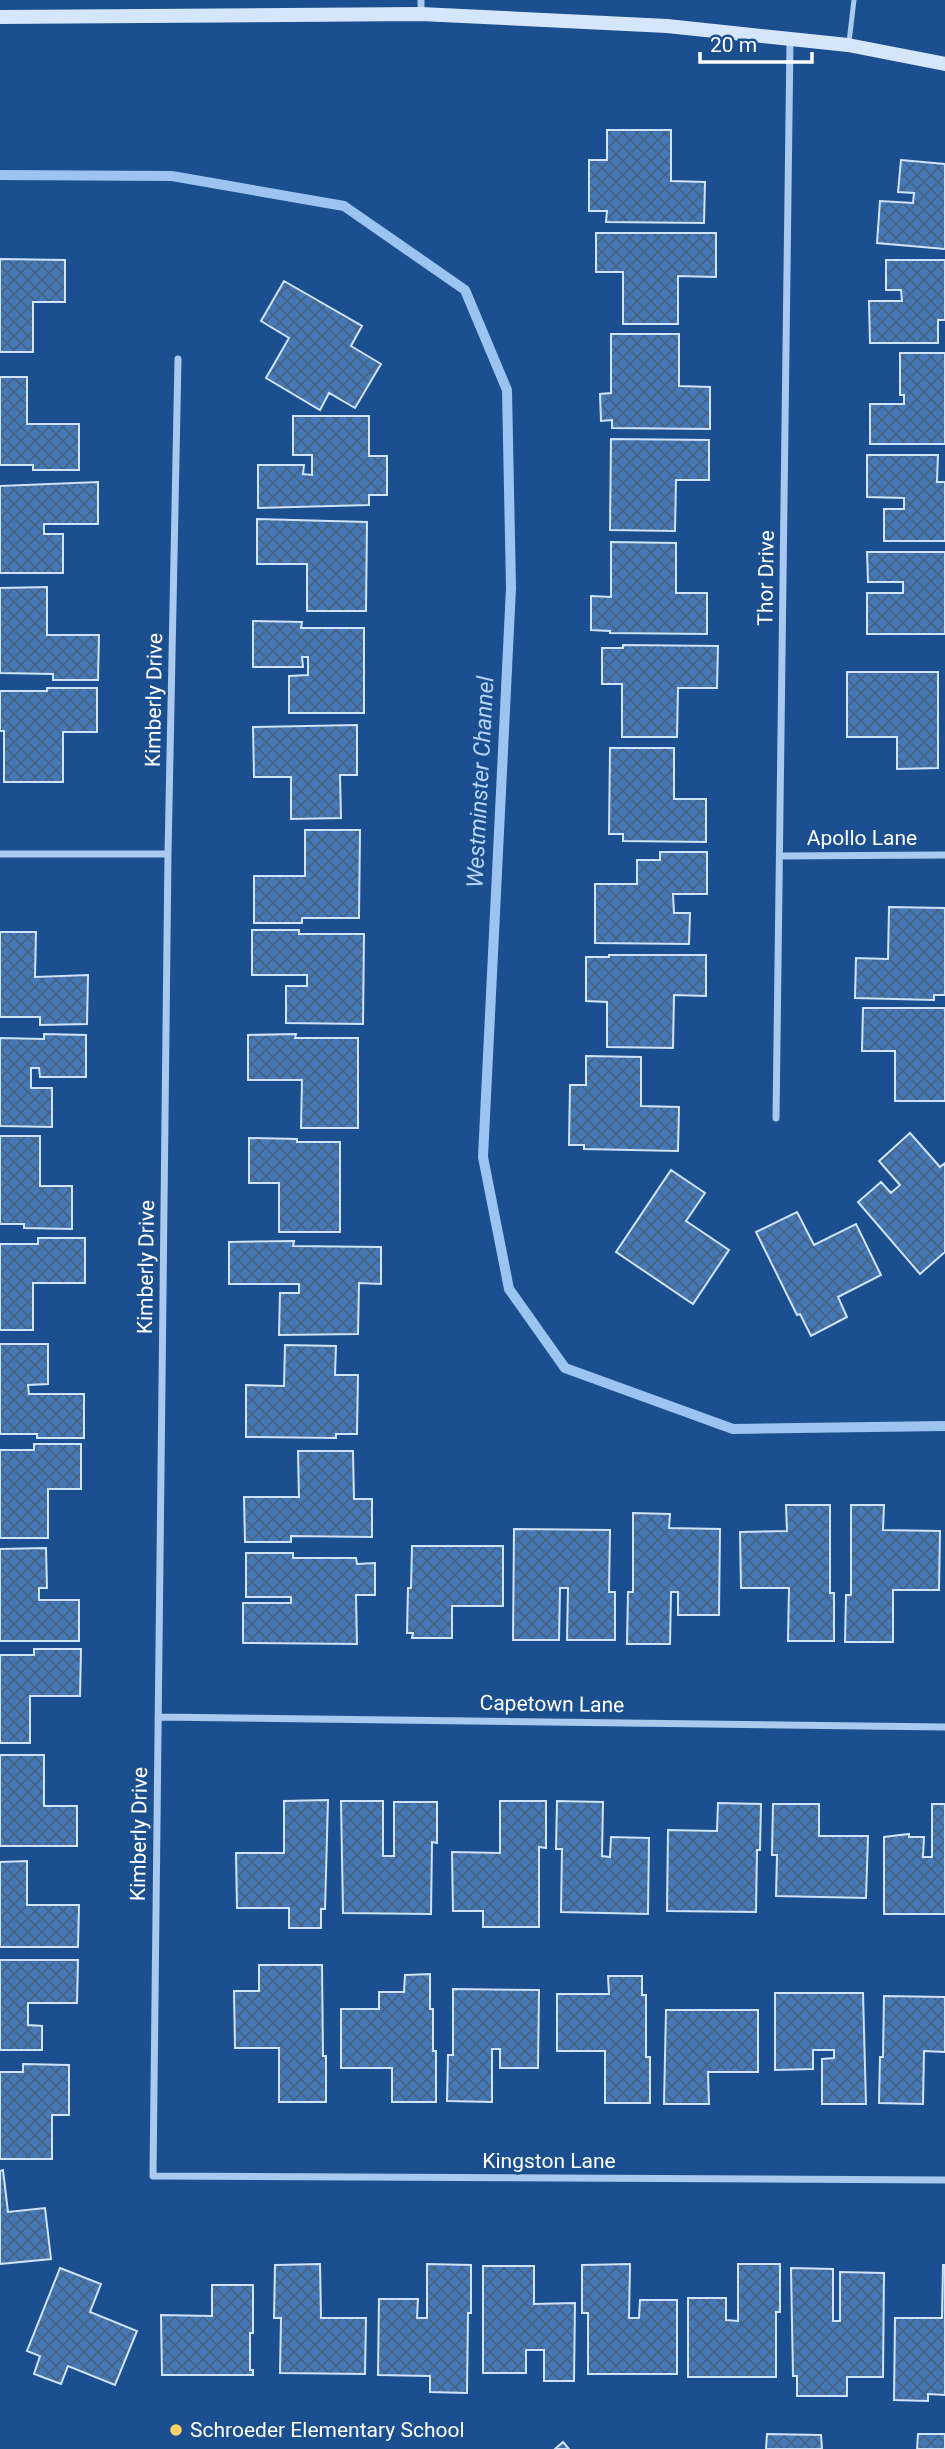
<svg xmlns="http://www.w3.org/2000/svg" width="945" height="2449" viewBox="0 0 945 2449" font-family="Roboto,sans-serif">
<style>
.lines{fill:none;stroke-linecap:round;stroke-linejoin:round}
.stream{stroke:#9cc4f0;stroke-width:10}
.building{fill:url(#building-cross-hatch);stroke:#cfe3fa;stroke-width:2}
.service{stroke:#a9c9ee;stroke-width:5}
.minor{stroke:#a9c9ee;stroke-width:7}
.secondary{stroke:#d6e6fa;stroke-width:14}
.poi-dot{fill:#ffd166;stroke:#1b4f8f;stroke-width:2.5}
.labels{text-anchor:middle;stroke-width:5;stroke-linejoin:round;paint-order:stroke}
.street-label{font-size:21px;fill:#fff;stroke:#1b4f8f}
.poi-label{font-size:21px;fill:#fff;stroke:#1b4f8f;text-anchor:start}
.water-label{font-size:23px;font-style:italic;fill:#b5d3f5;stroke:#1b4f8f}
</style>
<defs>
<pattern id="building-cross-hatch" width="8" height="8" patternUnits="userSpaceOnUse" patternTransform="scale(1.75)"><rect width="8" height="8" fill="#4478b7"/><path d="M0 0l8 8M0 8l8-8" fill="none" stroke="#486282"/></pattern>
</defs>
<rect width="100%" height="100%" fill="#1b4f8f"/>
<g class="lines">
<path class="stream" d="M 0,175 L 172,176 L 344,206 L 465,290 L 507,390 L 511,588 L 483,1157 L 509,1289 L 565,1368 L 733,1429 L 945,1426"/>
</g>
<path class="building" d="M 607,130 L 671,130 L 671,181 L 705,182 L 704,223 L 606,222 L 607,211 L 589,211 L 589,160 L 607,160 Z
M 901,160 L 945,164 L 945,249 L 877,243 L 880,201 L 913,203 L 914,193 L 898,192 Z
M 596,233 L 716,233 L 716,277 L 678,276 L 678,324 L 623,324 L 623,272 L 596,272 Z
M 0,259 L 65,260 L 65,302 L 33,302 L 33,352 L 0,352 Z
M 886,260 L 945,260 L 945,320 L 938,320 L 938,343 L 870,343 L 869,301 L 902,301 L 901,290 L 886,290 Z
M 284,281 L 362,326 L 351,346 L 381,364 L 355,408 L 329,393 L 320,410 L 266,378 L 289,338 L 261,321 Z
M 611,334 L 679,334 L 679,386 L 710,387 L 710,429 L 612,428 L 612,420 L 601,421 L 600,394 L 611,393 Z
M 900,353 L 945,353 L 945,444 L 870,444 L 870,404 L 904,404 L 904,395 L 900,395 Z
M 0,377 L 27,377 L 27,424 L 79,424 L 79,470 L 33,470 L 33,465 L 0,465 Z
M 293,416 L 369,416 L 369,456 L 387,456 L 387,495 L 369,495 L 369,505 L 258,508 L 258,465 L 304,465 L 303,474 L 312,475 L 312,455 L 293,455 Z
M 611,439 L 709,440 L 709,480 L 676,480 L 675,531 L 610,530 Z
M 867,455 L 938,455 L 937,482 L 945,482 L 945,541 L 884,541 L 884,509 L 904,509 L 904,498 L 867,497 Z
M 98,482 L 98,524 L 44,524 L 44,534 L 63,534 L 63,573 L 0,573 L 0,486 Z
M 257,519 L 367,522 L 366,611 L 307,611 L 307,564 L 257,564 Z
M 611,542 L 676,543 L 676,593 L 707,593 L 707,634 L 610,633 L 610,631 L 591,630 L 591,596 L 611,597 Z
M 867,552 L 945,552 L 945,634 L 867,634 L 867,593 L 903,593 L 903,582 L 868,582 Z
M 47,587 L 47,635 L 99,635 L 98,680 L 53,680 L 53,674 L 0,673 L 0,588 Z
M 253,621 L 302,622 L 301,628 L 364,628 L 364,713 L 289,713 L 289,676 L 308,675 L 308,657 L 302,657 L 303,667 L 253,667 Z
M 623,645 L 718,646 L 717,688 L 678,688 L 677,737 L 622,737 L 622,684 L 602,684 L 602,648 L 623,648 Z
M 847,672 L 938,672 L 938,768 L 897,769 L 897,737 L 847,737 Z
M 47,688 L 97,688 L 97,732 L 63,732 L 63,782 L 4,782 L 4,731 L 0,731 L 0,691 L 47,691 Z
M 357,725 L 357,775 L 340,775 L 341,818 L 291,819 L 291,777 L 254,777 L 253,727 Z
M 610,748 L 674,748 L 674,799 L 706,799 L 706,842 L 623,841 L 623,834 L 609,834 Z
M 305,830 L 360,830 L 359,918 L 302,918 L 302,923 L 254,923 L 254,876 L 305,876 Z
M 660,852 L 707,852 L 707,894 L 673,894 L 674,913 L 690,913 L 689,944 L 595,943 L 595,884 L 637,884 L 637,860 L 660,860 Z
M 889,907 L 945,908 L 945,995 L 934,995 L 934,1000 L 855,998 L 856,958 L 888,959 Z
M 252,930 L 299,930 L 299,934 L 364,934 L 363,1024 L 286,1023 L 286,986 L 307,986 L 307,975 L 252,975 Z
M 0,932 L 36,932 L 35,977 L 88,975 L 87,1024 L 40,1025 L 40,1017 L 0,1017 Z
M 609,955 L 706,955 L 706,996 L 674,995 L 673,1048 L 607,1047 L 607,1002 L 586,1001 L 586,957 L 609,957 Z
M 863,1008 L 945,1008 L 945,1101 L 895,1101 L 895,1051 L 862,1051 Z
M 44,1034 L 86,1035 L 86,1077 L 40,1077 L 39,1068 L 31,1068 L 31,1088 L 52,1088 L 52,1127 L 0,1126 L 0,1038 L 44,1039 Z
M 296,1034 L 295,1038 L 358,1038 L 358,1128 L 301,1128 L 302,1080 L 248,1080 L 248,1035 Z
M 586,1056 L 641,1057 L 641,1106 L 679,1107 L 678,1151 L 584,1149 L 584,1145 L 569,1145 L 570,1085 L 586,1085 Z
M 910,1133 L 940,1167 L 945,1163 L 945,1252 L 920,1274 L 858,1202 L 881,1182 L 891,1193 L 900,1185 L 879,1161 Z
M 0,1136 L 40,1136 L 40,1186 L 72,1186 L 72,1229 L 24,1228 L 24,1224 L 0,1224 Z
M 249,1138 L 297,1139 L 297,1142 L 340,1142 L 340,1232 L 279,1232 L 279,1183 L 249,1183 Z
M 671,1170 L 705,1193 L 686,1221 L 729,1250 L 693,1304 L 616,1252 Z
M 797,1212 L 814,1245 L 856,1224 L 881,1275 L 838,1297 L 847,1317 L 811,1336 L 800,1314 L 797,1315 L 756,1232 Z
M 38,1238 L 85,1238 L 85,1283 L 33,1283 L 33,1330 L 0,1330 L 0,1244 L 38,1244 Z
M 294,1241 L 293,1246 L 381,1247 L 381,1284 L 359,1283 L 358,1334 L 279,1335 L 280,1293 L 299,1293 L 299,1284 L 229,1284 L 229,1242 Z
M 0,1344 L 48,1344 L 48,1384 L 28,1385 L 29,1394 L 84,1394 L 84,1438 L 37,1438 L 37,1434 L 0,1434 Z
M 285,1345 L 336,1346 L 335,1375 L 358,1375 L 357,1434 L 336,1434 L 336,1438 L 246,1437 L 246,1385 L 284,1386 Z
M 34,1444 L 81,1444 L 81,1489 L 48,1489 L 48,1538 L 0,1538 L 0,1450 L 34,1450 Z
M 298,1451 L 353,1451 L 354,1499 L 372,1499 L 372,1537 L 291,1536 L 291,1542 L 245,1542 L 244,1497 L 299,1497 Z
M 786,1505 L 830,1505 L 830,1593 L 834,1593 L 834,1641 L 788,1641 L 789,1588 L 741,1588 L 740,1532 L 787,1531 Z
M 851,1505 L 884,1505 L 883,1530 L 940,1531 L 939,1590 L 893,1590 L 893,1642 L 845,1642 L 846,1595 L 851,1595 Z
M 633,1513 L 670,1514 L 669,1528 L 720,1529 L 719,1615 L 678,1615 L 678,1592 L 671,1592 L 670,1644 L 627,1644 L 628,1592 L 633,1592 Z
M 514,1529 L 610,1530 L 609,1592 L 615,1592 L 615,1640 L 567,1640 L 568,1588 L 560,1588 L 559,1640 L 513,1640 Z
M 412,1546 L 503,1546 L 503,1606 L 452,1606 L 452,1638 L 412,1638 L 413,1633 L 407,1633 L 408,1588 L 411,1588 Z
M 46,1548 L 47,1588 L 39,1588 L 39,1600 L 79,1600 L 79,1641 L 0,1641 L 0,1549 Z
M 246,1553 L 293,1553 L 293,1558 L 356,1558 L 357,1564 L 375,1563 L 375,1595 L 356,1595 L 357,1644 L 243,1643 L 243,1603 L 291,1603 L 291,1597 L 246,1597 Z
M 34,1649 L 81,1649 L 80,1696 L 30,1696 L 30,1743 L 0,1743 L 0,1655 L 34,1655 Z
M 0,1755 L 44,1755 L 44,1806 L 77,1806 L 77,1846 L 0,1846 Z
M 328,1800 L 325,1909 L 321,1909 L 321,1928 L 289,1928 L 289,1908 L 237,1908 L 236,1853 L 284,1853 L 284,1801 Z
M 341,1801 L 383,1801 L 383,1856 L 394,1856 L 394,1802 L 437,1802 L 437,1843 L 432,1842 L 431,1914 L 343,1913 Z
M 500,1801 L 546,1801 L 546,1848 L 539,1847 L 539,1927 L 483,1927 L 483,1911 L 453,1911 L 452,1852 L 500,1853 Z
M 557,1801 L 603,1802 L 602,1856 L 610,1857 L 611,1837 L 649,1838 L 648,1914 L 561,1912 L 562,1849 L 556,1849 Z
M 718,1803 L 761,1804 L 760,1850 L 757,1850 L 756,1912 L 667,1911 L 668,1830 L 717,1831 Z
M 773,1804 L 819,1804 L 819,1836 L 868,1836 L 866,1898 L 776,1896 L 777,1855 L 772,1855 Z
M 932,1804 L 945,1804 L 945,1914 L 884,1914 L 884,1837 L 909,1834 L 909,1837 L 924,1837 L 923,1857 L 932,1857 Z
M 27,1861 L 27,1905 L 79,1905 L 78,1947 L 0,1947 L 0,1862 Z
M 0,1960 L 78,1960 L 77,2003 L 28,2003 L 28,2025 L 42,2026 L 42,2050 L 0,2050 Z
M 259,1965 L 322,1965 L 323,2056 L 326,2056 L 326,2102 L 279,2102 L 279,2048 L 235,2048 L 234,1991 L 259,1991 Z
M 430,1974 L 430,2009 L 433,2009 L 433,2051 L 436,2051 L 436,2102 L 392,2102 L 392,2068 L 341,2068 L 341,2009 L 379,2009 L 379,1992 L 404,1992 L 405,1975 Z
M 608,1976 L 642,1976 L 642,1995 L 646,1995 L 646,2057 L 650,2057 L 650,2103 L 605,2103 L 605,2051 L 557,2051 L 557,1994 L 609,1994 Z
M 453,1989 L 539,1990 L 538,2068 L 500,2068 L 500,2049 L 492,2049 L 492,2102 L 447,2101 L 448,2055 L 453,2055 Z
M 775,1993 L 863,1993 L 866,2104 L 822,2104 L 822,2059 L 834,2058 L 834,2050 L 813,2050 L 813,2069 L 775,2070 Z
M 884,1996 L 945,1997 L 945,2052 L 924,2051 L 923,2104 L 879,2103 L 880,2057 L 883,2057 Z
M 666,2010 L 758,2010 L 758,2072 L 708,2072 L 709,2104 L 664,2104 Z
M 23,2064 L 69,2065 L 69,2115 L 52,2115 L 52,2159 L 0,2159 L 0,2072 L 23,2072 Z
M 3,2170 L 8,2212 L 45,2208 L 51,2259 L 0,2264 L 0,2171 Z
M 320,2264 L 321,2318 L 366,2318 L 365,2374 L 280,2373 L 281,2318 L 274,2318 L 275,2265 Z
M 427,2264 L 471,2265 L 471,2313 L 468,2313 L 467,2393 L 430,2392 L 430,2376 L 378,2375 L 379,2299 L 418,2299 L 417,2318 L 427,2318 Z
M 630,2264 L 629,2318 L 639,2318 L 640,2300 L 677,2300 L 677,2374 L 588,2374 L 588,2313 L 582,2313 L 582,2265 Z
M 738,2264 L 780,2264 L 780,2312 L 776,2312 L 776,2377 L 688,2377 L 688,2298 L 726,2298 L 726,2320 L 738,2321 Z
M 943,2265 L 945,2265 L 945,2395 L 928,2394 L 928,2401 L 894,2400 L 895,2318 L 942,2318 Z
M 483,2266 L 534,2266 L 534,2304 L 575,2303 L 574,2381 L 544,2381 L 544,2350 L 526,2350 L 526,2373 L 483,2373 Z
M 60,2268 L 101,2284 L 90,2312 L 137,2331 L 115,2385 L 68,2366 L 61,2384 L 34,2374 L 40,2356 L 27,2351 Z
M 791,2268 L 833,2269 L 833,2321 L 840,2321 L 840,2272 L 884,2273 L 883,2377 L 847,2377 L 847,2396 L 797,2396 L 797,2376 L 793,2376 Z
M 212,2285 L 253,2285 L 253,2333 L 250,2333 L 250,2370 L 253,2370 L 253,2375 L 162,2375 L 161,2315 L 212,2316 Z
M 767,2434 L 821,2435 L 822,2449 L 766,2449 Z
M 918,2434 L 945,2434 L 945,2449 L 917,2449 Z
M 563,2442 L 569,2449 L 555,2449 Z"/>
<g class="lines">
<path class="service" d="M 849,42 L 854,0"/>
<path class="minor" d="M 421,0 L 421,14
M 178,359 L 168,854 L 153,2176 L 945,2180
M 0,854 L 168,854
M 780,856 L 945,855
M 776,1118 L 790,40
M 158,1717 L 945,1727"/>
<path class="secondary" d="M 0,17 L 421,14 L 667,26 L 848,45 L 945,64"/>
</g>
<circle class="poi-dot" cx="176" cy="2430" r="7"/>
<g class="labels">
<g class="street-label">
<text transform="translate(766 578) rotate(-89)" y="7">Thor Drive</text>
<text transform="translate(154 700) rotate(-89)" y="7">Kimberly Drive</text>
<text x="862" y="845">Apollo Lane</text>
<text transform="translate(146 1267) rotate(-89)" y="7">Kimberly Drive</text>
<text transform="translate(552 1704) rotate(1)" y="7">Capetown Lane</text>
<text transform="translate(139 1834) rotate(-89)" y="7">Kimberly Drive</text>
<text x="549" y="2168">Kingston Lane</text>
</g>
<g class="poi-label">
<text x="190" y="2437">Schroeder Elementary School</text>
</g>
<g class="water-label">
<text transform="translate(480 782) rotate(-87)" y="8">Westminster Channel</text>
</g>
</g>
<path d="M700 52v10h112v-10" fill="none" stroke="#ffffff" stroke-width="3.5"/>
<text x="710" y="52" font-size="21" fill="#ffffff" stroke="#1b4f8f" stroke-width="5" paint-order="stroke">20 m</text>
</svg>
